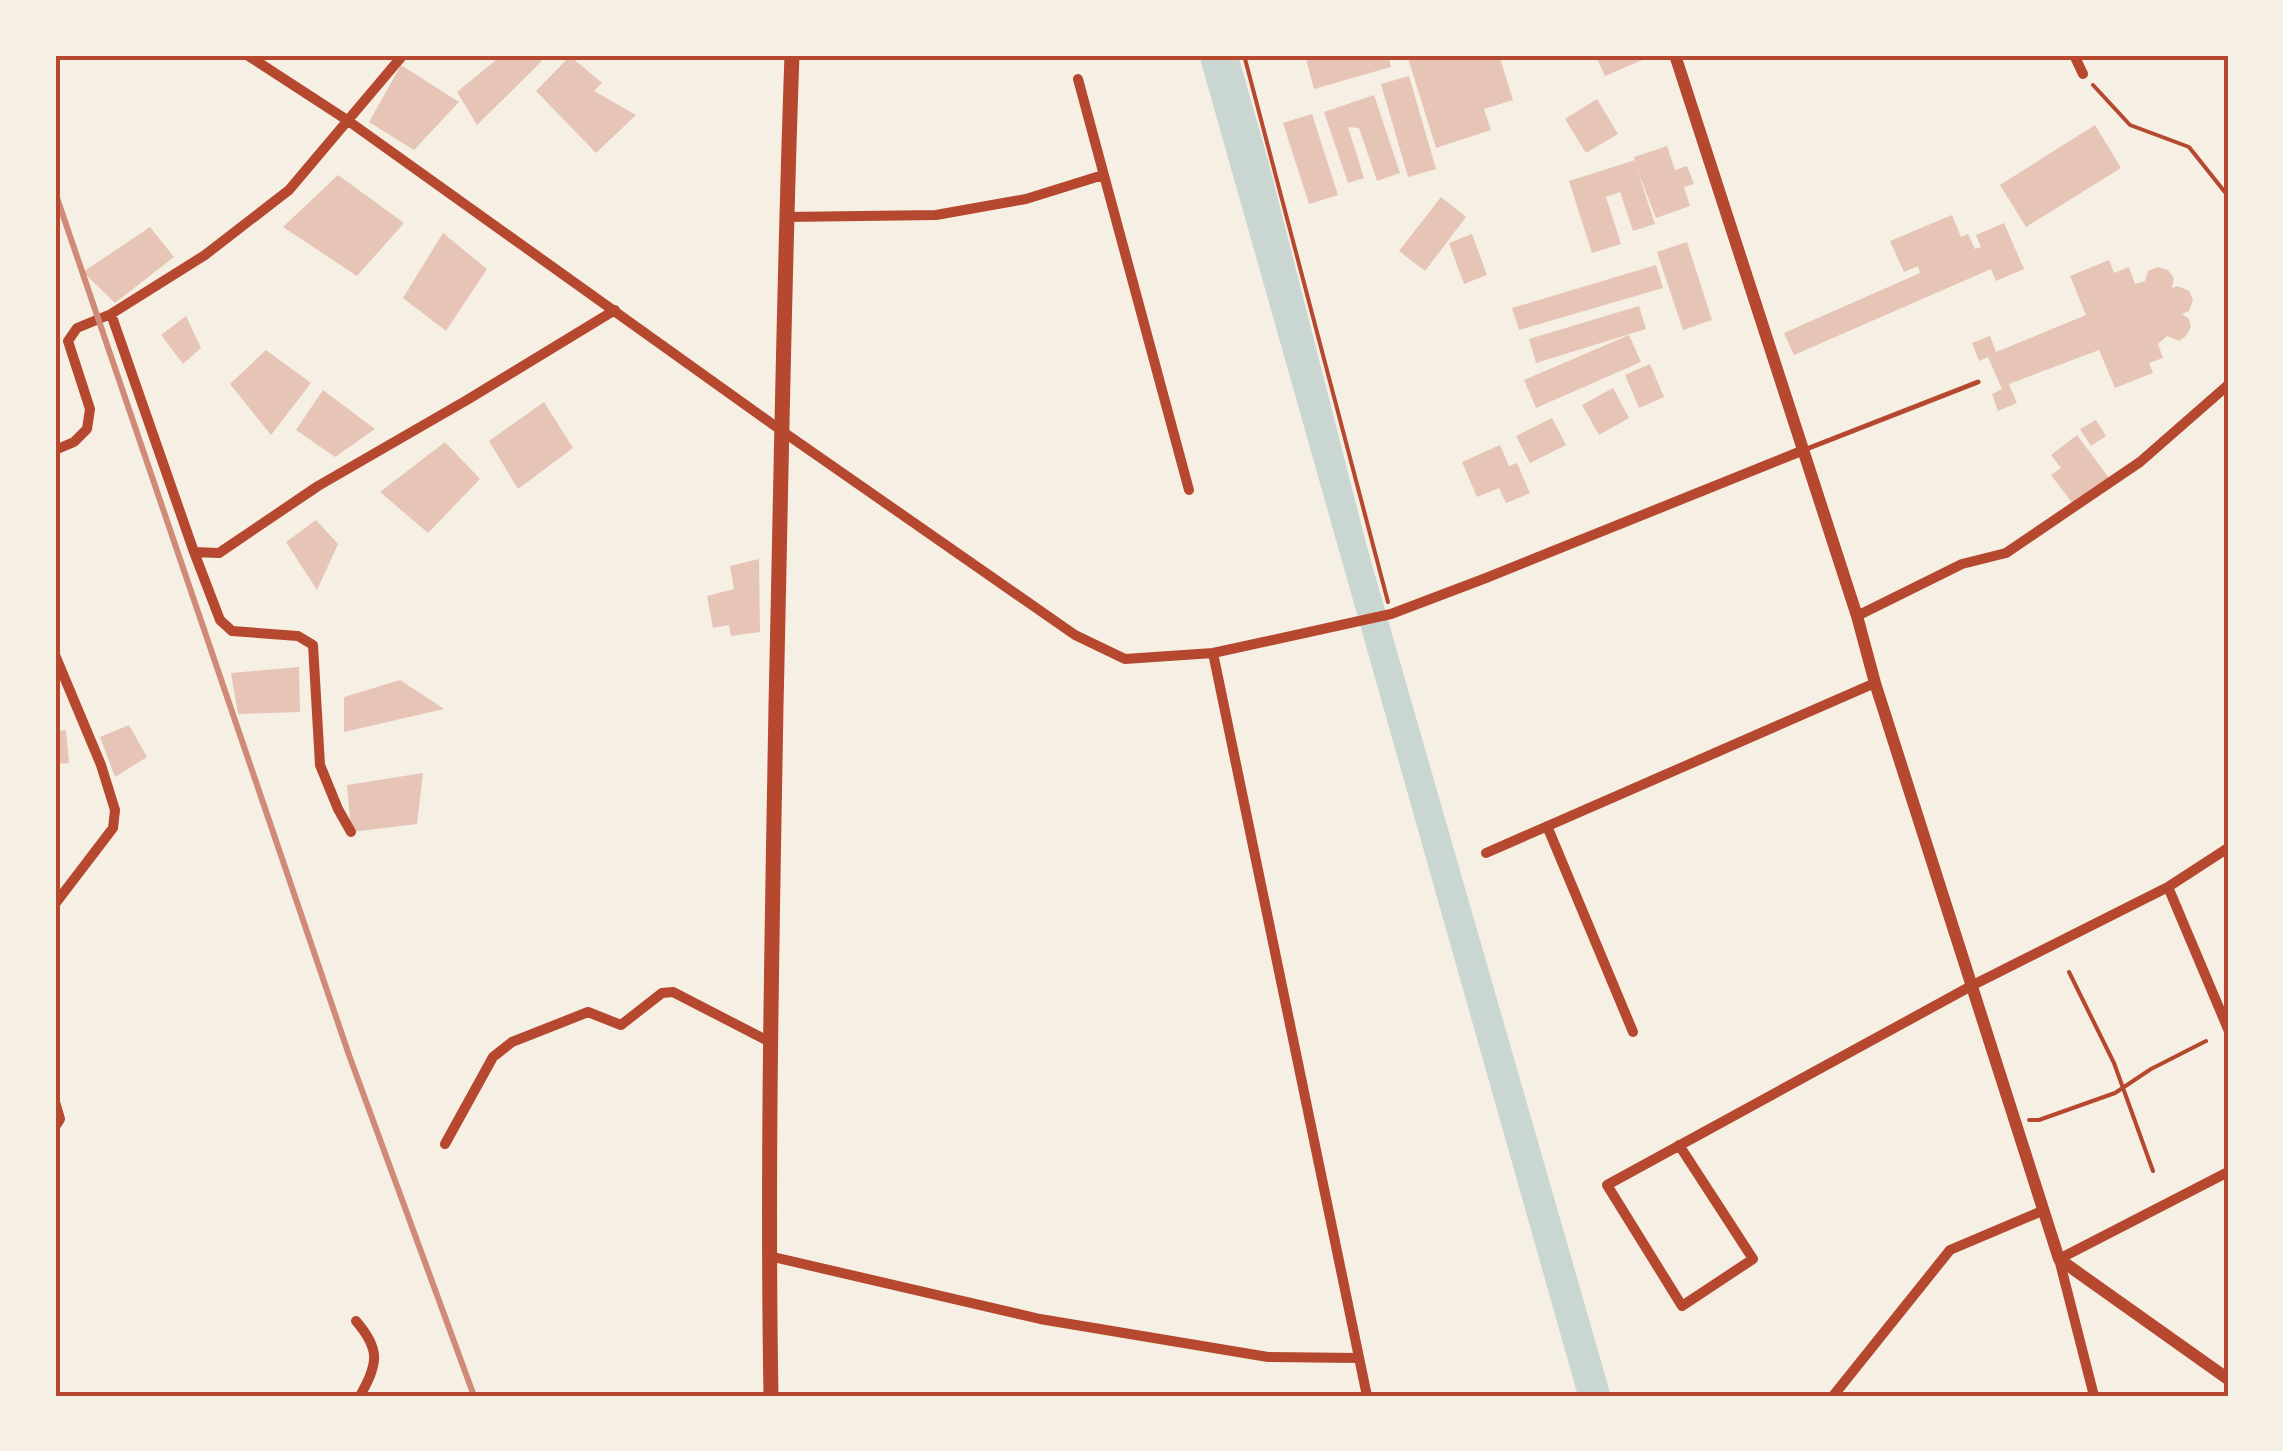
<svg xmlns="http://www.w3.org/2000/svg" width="2283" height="1451" viewBox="0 0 2283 1451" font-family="Ubuntu,sans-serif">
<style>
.water{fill:#c9d6d2}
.building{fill:#e6c5b7}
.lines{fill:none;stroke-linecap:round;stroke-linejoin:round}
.path{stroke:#b5482f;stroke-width:4}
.service{stroke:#b5482f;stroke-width:5}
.minor{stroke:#b5482f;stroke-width:10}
.tertiary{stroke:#b5482f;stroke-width:12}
.primary{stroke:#b5482f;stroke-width:15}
.rail{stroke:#cf8b77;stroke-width:6}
.neatline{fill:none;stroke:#b5482f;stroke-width:4}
</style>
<rect width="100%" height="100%" fill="#f6efe4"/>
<path class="water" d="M 1199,55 L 1238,55 L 1268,160 L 1367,547 L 1611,1396 L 1578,1396 Z"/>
<path class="building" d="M 502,55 L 531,55 L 542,61 L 477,125 L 457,92 Z
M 1319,55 L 1388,55 L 1391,67 L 1314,89 L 1306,59 Z
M 1407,55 L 1499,55 L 1513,100 L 1484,109 L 1491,130 L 1436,148 Z
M 1595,55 L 1644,55 L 1645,59 L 1605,76 Z
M 570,56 L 602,83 L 594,91 L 636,115 L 596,153 L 536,91 Z
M 401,65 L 459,102 L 414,150 L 369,122 Z
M 1409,76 L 1436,169 L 1408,177 L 1381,84 Z
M 1374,95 L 1400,173 L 1377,181 L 1359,128 L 1348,127 L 1364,178 L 1348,183 L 1324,112 Z
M 1597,99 L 1618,134 L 1586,153 L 1565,119 Z
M 1312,114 L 1338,195 L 1309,204 L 1283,123 Z
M 2095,125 L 2121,168 L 2026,227 L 2000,185 Z
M 1667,146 L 1675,170 L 1687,166 L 1694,184 L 1684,187 L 1690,206 L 1656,218 L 1637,169 L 1655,224 L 1633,231 L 1620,192 L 1606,197 L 1621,244 L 1592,253 L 1569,181 L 1635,160 L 1634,157 Z
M 338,175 L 404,223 L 357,276 L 283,227 Z
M 1441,197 L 1466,217 L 1425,271 L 1399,251 Z
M 1952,215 L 1961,237 L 1968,234 L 1975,249 L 1981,247 L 1976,235 L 2004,223 L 2024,269 L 1996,281 L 1991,269 L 1794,355 L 1784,333 L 1920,273 L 1918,266 L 1904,272 L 1890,241 Z
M 150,227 L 174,257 L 115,303 L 83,272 Z
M 443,233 L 487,269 L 446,331 L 403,298 Z
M 1472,234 L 1487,275 L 1464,284 L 1449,243 Z
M 1687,242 L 1712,320 L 1683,330 L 1657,252 Z
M 2109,260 L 2114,273 L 2129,267 L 2135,284 L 2145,281 L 2148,271 L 2158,267 L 2168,270 L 2174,278 L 2172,288 L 2178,286 L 2189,291 L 2193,300 L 2189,311 L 2182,314 L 2189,319 L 2191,327 L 2186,336 L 2179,341 L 2167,336 L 2158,344 L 2163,358 L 2149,363 L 2153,373 L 2115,388 L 2099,350 L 2009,384 L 2017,403 L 1998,411 L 1992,394 L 2002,389 L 1988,357 L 1979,361 L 1972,343 L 1990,336 L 1996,352 L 2086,315 L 2070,276 Z
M 1656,265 L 1663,288 L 1519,330 L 1512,308 Z
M 1639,306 L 1646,329 L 1536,363 L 1529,339 Z
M 186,316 L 201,348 L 183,364 L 161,335 Z
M 1629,335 L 1641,362 L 1536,408 L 1524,380 Z
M 266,350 L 311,383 L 271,435 L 230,384 Z
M 1650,364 L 1664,397 L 1639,408 L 1625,375 Z
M 1613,388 L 1629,418 L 1599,435 L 1582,405 Z
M 323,390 L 375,429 L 335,457 L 296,430 Z
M 544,402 L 573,448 L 518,489 L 489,441 Z
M 1552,418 L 1566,445 L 1530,463 L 1516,436 Z
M 2096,420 L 2106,436 L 2091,446 L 2080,429 Z
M 2077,435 L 2109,478 L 2073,504 L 2051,475 L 2061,468 L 2051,455 Z
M 445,442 L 480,479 L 428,533 L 380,492 Z
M 1500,445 L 1509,466 L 1517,463 L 1530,493 L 1506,503 L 1499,488 L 1477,497 L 1462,462 Z
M 316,520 L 338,544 L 317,590 L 286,542 Z
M 759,559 L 760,632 L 731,636 L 729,625 L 713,628 L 707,596 L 734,589 L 730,566 Z
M 299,667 L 300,712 L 238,714 L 231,673 Z
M 400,680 L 444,709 L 344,732 L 344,697 Z
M 129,725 L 147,757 L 115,777 L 100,737 Z
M 66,730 L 69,763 L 55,764 L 55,731 Z
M 423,773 L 417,824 L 351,832 L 347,785 Z"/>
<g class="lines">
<path class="path" d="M 1244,55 L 1388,602
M 2093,85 L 2130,125 L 2189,147 L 2228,196
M 2069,972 L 2114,1063 L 2153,1171
M 2029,1120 L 2039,1120 L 2115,1093 L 2151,1069 L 2206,1041"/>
<path class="service" d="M 1804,450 L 1978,382"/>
<path class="minor" d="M 247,55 L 347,120 L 782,431 L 1075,635 L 1125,659 L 1213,653 L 1391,614 L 1486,578 L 1804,450
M 2074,55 L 2083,74
M 1078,79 L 1189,490
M 786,217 L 936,215 L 1026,199 L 1103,175
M 111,314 L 194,552 L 219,553 L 318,486 L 467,400 L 615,310
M 55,450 L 74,442 L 87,429 L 90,409 L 68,341 L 77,328 L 111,314 L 205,255 L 289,190 L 403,55
M 194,552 L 220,620 L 232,631 L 298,636 L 313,645 L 320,765 L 338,809 L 351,832
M 1857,616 L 1962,564 L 2006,553 L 2140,462 L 2228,385
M 1213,653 L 1367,1396
M 55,655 L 101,765 L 115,810 L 113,828 L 55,904
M 1547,826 L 1633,1032
M 1486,853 L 1875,683
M 2168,887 L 2228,1029
M 55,1102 L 60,1119 L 55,1127
M 445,1144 L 493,1057 L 512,1042 L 588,1012 L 621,1025 L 662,993 L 673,992 L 770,1042
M 1679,1145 L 1753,1259 L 1682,1306 L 1607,1185 L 1973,985 L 2168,887 L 2228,848
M 769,1256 L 1040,1319 L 1268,1357 L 1358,1358
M 356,1321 C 381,1350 378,1363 360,1396
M 1833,1396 L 1950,1250 L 2042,1211
M 2094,1396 L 2059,1259 L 2228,1172"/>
<path class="tertiary" d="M 1675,55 L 1857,616 L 1875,683 L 2059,1259 L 2228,1379"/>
<path class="primary" d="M 771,1396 C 767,1166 772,936 776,706 C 781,489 784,272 792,55"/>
<path class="rail" d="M 55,192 L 349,1055 L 474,1396"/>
</g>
<rect width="2283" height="1451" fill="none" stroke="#f6efe4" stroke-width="115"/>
<rect x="58" y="58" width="2168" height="1336" class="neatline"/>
</svg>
